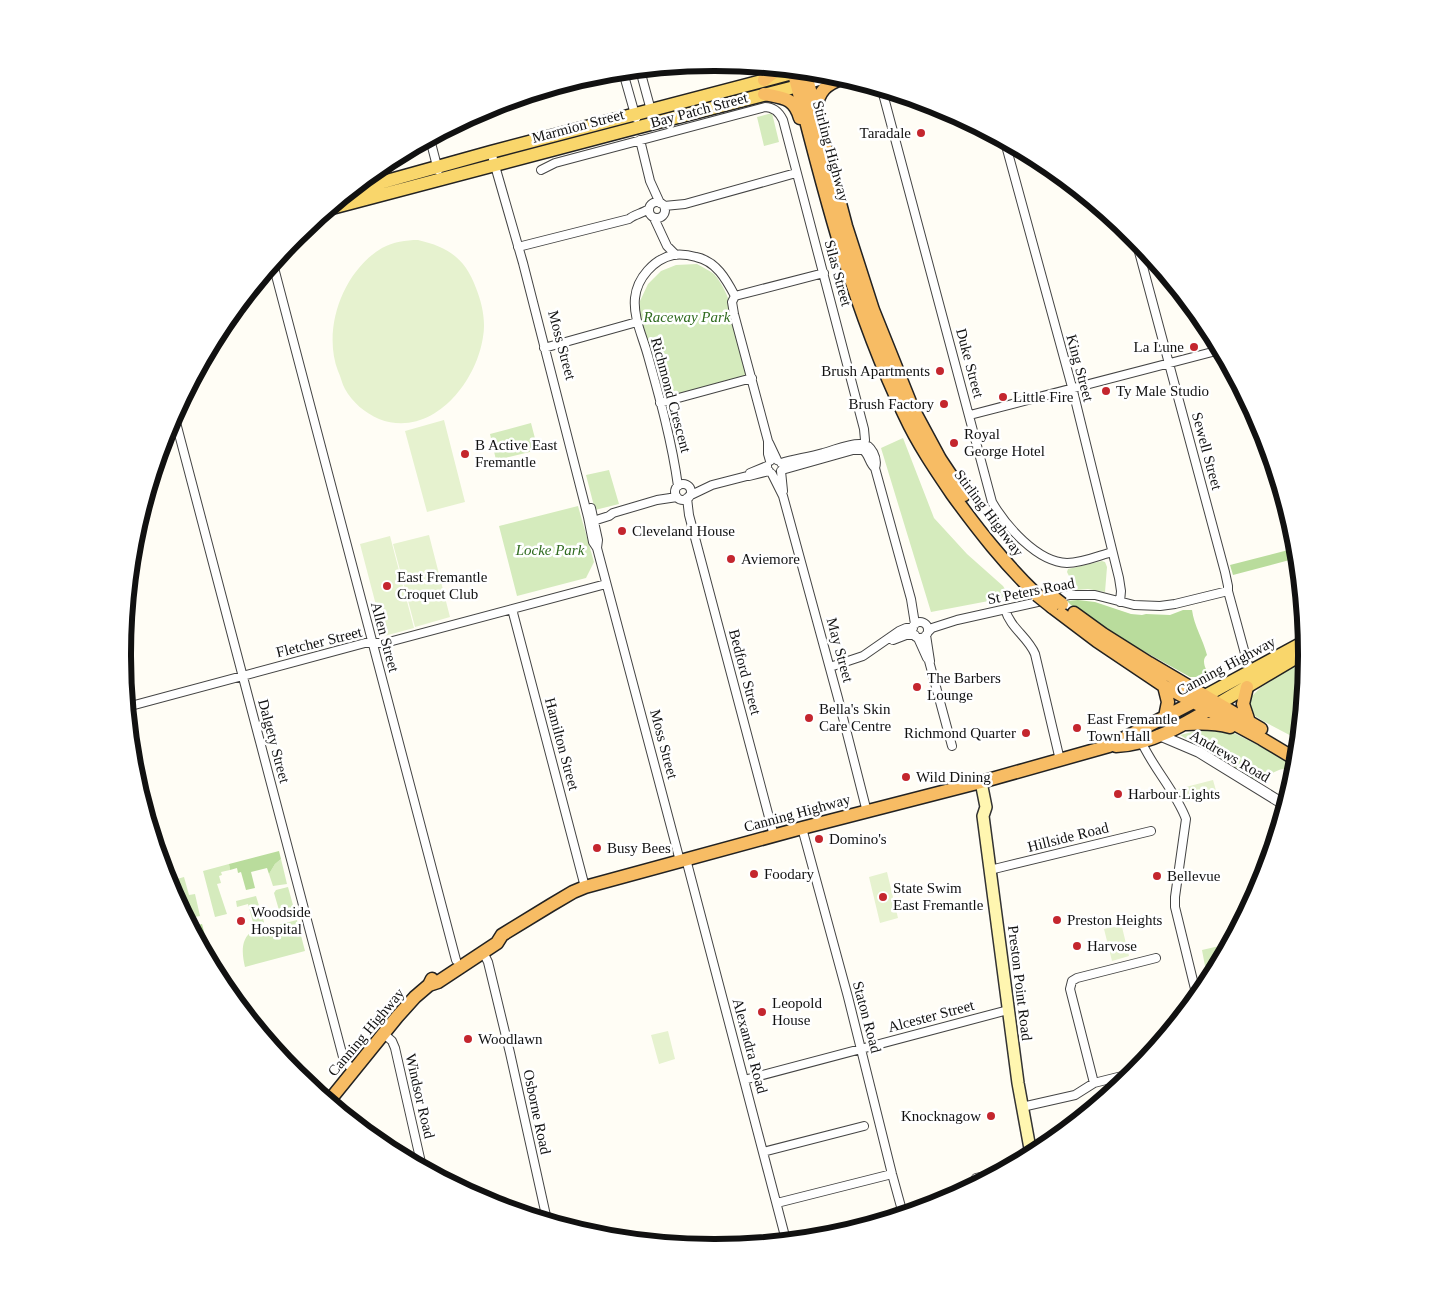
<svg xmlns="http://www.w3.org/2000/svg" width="1429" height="1310" viewBox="0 0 1429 1310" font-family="'Times New Roman',serif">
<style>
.green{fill:#d5ebbd}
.forest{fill:#b9dc9c}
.pitch{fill:#e6f2cf}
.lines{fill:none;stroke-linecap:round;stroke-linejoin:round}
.minor-casing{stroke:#444;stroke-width:10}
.tertiary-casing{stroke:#444;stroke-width:12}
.secondary-casing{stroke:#333;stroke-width:14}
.primary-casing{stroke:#222;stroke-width:15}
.trunk-casing{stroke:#222;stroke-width:15}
.minor{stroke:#fff;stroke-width:8}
.tertiary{stroke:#fff;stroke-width:10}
.secondary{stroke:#fff6b0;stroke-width:11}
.primary{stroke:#f9d66b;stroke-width:12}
.trunk{stroke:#f7bc64;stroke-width:12}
.trunk-bridge-casing{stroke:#222;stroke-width:15;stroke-linecap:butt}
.trunk-bridge{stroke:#f7bc64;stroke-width:12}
.poi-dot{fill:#c4262e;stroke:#fff;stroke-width:2}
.labels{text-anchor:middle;stroke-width:5;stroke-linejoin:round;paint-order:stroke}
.street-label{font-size:15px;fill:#111;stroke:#fff}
.poi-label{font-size:15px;fill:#111;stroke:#fff;text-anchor:start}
.park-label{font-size:15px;font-style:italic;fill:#2f6b1f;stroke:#fff}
.rim{fill:none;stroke:#111;stroke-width:6}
</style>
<rect width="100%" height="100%" fill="#fffdf5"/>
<path class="green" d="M 772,113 L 779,142 L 764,146 L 757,117 Z
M 697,264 C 702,267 709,270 714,274 C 734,296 741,346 749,376 L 663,398 L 640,317 L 640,301 L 648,284 L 661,271 L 676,265 Z
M 531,423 L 538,450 L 496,460 L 490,434 Z
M 903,438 L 934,518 L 967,554 L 1003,586 L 1008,594 L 999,599 L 931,612 L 881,448 Z
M 609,470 L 619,504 L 595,510 L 586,475 Z
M 578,506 L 594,562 L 586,578 L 517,596 L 499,526 Z
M 1102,561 L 1105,562 L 1107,567 L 1105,592 L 1088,589 L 1076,590 L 1067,572 L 1068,569 Z
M 1307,658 L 1299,740 L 1263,721 L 1255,716 L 1249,706 L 1250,698 L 1260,688 Z
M 1204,729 L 1232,732 L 1295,764 C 1291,769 1285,768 1279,770 C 1271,773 1264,778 1255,781 L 1180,735 Z
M 281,859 L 287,884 L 273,886 L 269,874 L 275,864 Z
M 229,864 L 230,870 L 221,872 L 222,875 L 219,876 L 221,883 L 217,884 L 227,914 L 215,917 L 203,871 Z
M 184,877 L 189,895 L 195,894 L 200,916 L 195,917 L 197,923 L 194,922 L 189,923 L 177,879 Z
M 288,887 L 296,916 L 283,919 L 281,917 L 274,893 L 276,890 Z
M 256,896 L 264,922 L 262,925 L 254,926 L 248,904 L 237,907 L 236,901 Z
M 297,920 L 305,951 L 245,967 C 242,955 240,938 253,931 Z
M 1228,944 L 1208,982 L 1202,950 Z"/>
<path class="forest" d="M 1296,548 L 1297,558 L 1233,575 L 1230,565 Z
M 1078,600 L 1095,602 L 1131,614 L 1142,615 L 1146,614 L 1170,615 L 1183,610 L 1192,610 C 1194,626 1203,639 1207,655 C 1200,661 1207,671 1210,678 L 1207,680 L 1203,677 L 1190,677 L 1113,634 L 1073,607 L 1067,601 Z
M 279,851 L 281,859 L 275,864 L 269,874 L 267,868 L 251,872 L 255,888 L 246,890 L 241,872 L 238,873 L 237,868 L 230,870 L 229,864 Z
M 194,922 L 198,925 L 202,924 L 214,970 L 189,923 Z"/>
<path class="pitch" d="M 418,240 C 448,247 465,258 476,288 C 482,303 486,321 483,337 C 476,384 431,439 379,419 C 365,413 352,402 345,389 C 342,384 341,377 338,371 C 322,329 343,271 382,248 C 393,242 406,240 418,240 Z
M 444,420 L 465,502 L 427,512 L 405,431 Z
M 429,535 L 450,617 L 415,627 L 393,544 Z
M 390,536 L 414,628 L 384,636 L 360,544 Z
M 1213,780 L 1217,794 L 1186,802 L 1178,789 Z
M 887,872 L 898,918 L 880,923 L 869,877 Z
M 1119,925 L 1122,927 L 1129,956 L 1112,961 L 1104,929 Z
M 668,1031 L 675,1059 L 659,1064 L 651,1035 Z"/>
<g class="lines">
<defs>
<path id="minor" d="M 640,70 L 652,114
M 623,72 L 636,118
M 809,84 L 836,76
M 882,90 L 992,502 C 1006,526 1037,562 1067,563 C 1082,563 1098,556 1112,552
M 430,139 L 438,170
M 640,140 L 650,181 L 660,203
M 1005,142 L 1072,387 L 1119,578 L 1121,591 L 1120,602
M 491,152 L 523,263 L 588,517 L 593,542 L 597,548 L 680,861
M 541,170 L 555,163 L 765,107 C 774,107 779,112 783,120 L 864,429 L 865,440 L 863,450
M649 210a8 8 0 1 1 16 0a8 8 0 1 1-16 0Z
M 664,206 L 685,204 L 796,173
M 654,218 L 667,246 L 676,255
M 1135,237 L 1225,572 L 1228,586 L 1228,591 L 1250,672
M 518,247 L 629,219 C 633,215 643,213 649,209
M 273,264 L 456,960
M 735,296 L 732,302 L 734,314 L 768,441 L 768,454 L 770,461
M 735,296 L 824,273
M 544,348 L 637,322
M 660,403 L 752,378
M 174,415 L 343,1057 L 349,1066 L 354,1071
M 970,415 L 1220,350
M 769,443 L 777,460
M 863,450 C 869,454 869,463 875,468 L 911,599 L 915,624
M 781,463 C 795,459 809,457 823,453 C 835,450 849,443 861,444 C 872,444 878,459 875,468
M 782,470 L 853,450 L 863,450
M 781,471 L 783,491
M 750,473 L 767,466
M 772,474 L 783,496 L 838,698 L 867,812
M675 492a8 8 0 1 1 16 0a8 8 0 1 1-16 0Z
M 678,486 C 672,442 660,399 648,356 C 643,337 633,318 635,298 C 637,278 654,259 673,255 C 680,254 689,255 696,257 C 716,261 726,279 735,296
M 689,496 L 712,485 L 747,476 L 749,476 L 769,471
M 687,498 L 689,515 L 774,836
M 591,508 L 598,540 L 597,548
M 590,522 L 609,516 L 613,513 L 657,500 L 677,497
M 512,609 L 585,887
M 1005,609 C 1010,628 1028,637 1035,654 L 1060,760
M912 630a8 8 0 1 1 16 0a8 8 0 1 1-16 0Z
M 928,632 L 932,628 L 957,620 L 1069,595 L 1095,595 L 1134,605 L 1160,606 L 1175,604 L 1228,591
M 926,635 L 930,661 L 929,661 L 952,746
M 918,638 L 927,658
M 893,640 L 906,635 L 915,635
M 830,667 L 863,656 L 899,631 L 906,628 L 913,628
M 127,707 L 365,643 L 385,643 L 606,584
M 1141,741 C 1153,768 1176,792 1186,819 L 1175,897 L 1175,907 L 1197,997
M 131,746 L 164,870
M 802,828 L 848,997 L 892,1174 L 903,1214
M 686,859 L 786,1240
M 990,870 L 1151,831
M 483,952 L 488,962 L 510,1053 L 547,1220
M 384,1034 L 392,1041 L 395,1048 L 422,1167
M 744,1080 L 1008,1010
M 1094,1083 L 1070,989 L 1072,981 L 1077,978 L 1156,958
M 1022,1107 L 1075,1095 L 1094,1083 L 1134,1073
M 763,1152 L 864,1126
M 976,1178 L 997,1173
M 777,1203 L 892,1174"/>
<path id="tertiary" d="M 1159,735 L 1199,752 L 1285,805"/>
<path id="secondary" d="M 981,782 L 986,807 L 983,816 L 1018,1083 L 1031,1154"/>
<path id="primary" d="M 351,191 L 491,152 L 800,71
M 328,209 L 639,127 L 806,84
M 1205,696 L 1306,641
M 1218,704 L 1307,651"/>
<path id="trunk" d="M 793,70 C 823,188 852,306 905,416 C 918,444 935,469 952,494 C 979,531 1004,563 1037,595
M 805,71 L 846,226 L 873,310 L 912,407 L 940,459 L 964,495
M 764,80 L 778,69
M 764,94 C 783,98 794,97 800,118
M 815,109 C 820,90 825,85 843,78
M 1052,607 L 1097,641 L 1164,686 L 1262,739 L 1297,760
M 1074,613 L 1103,634 L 1149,663 L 1261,729
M 1164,686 L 1168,702 L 1165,717
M 1247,687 L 1243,704 L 1249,722
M 1186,724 C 1201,723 1215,723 1230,727
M 1116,746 C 1150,745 1185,724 1213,707
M 429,985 L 438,982 L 497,943 L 502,935 L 551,905 L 573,892 L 585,887 L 802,828 L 981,782 L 1109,746 L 1205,696
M 329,1101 L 397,1017 L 415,997 L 429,985 L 432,979"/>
</defs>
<use href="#minor" class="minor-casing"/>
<use href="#tertiary" class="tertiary-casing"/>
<use href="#secondary" class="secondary-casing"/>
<use href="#primary" class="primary-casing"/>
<use href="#trunk" class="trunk-casing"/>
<use href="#minor" class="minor"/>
<use href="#tertiary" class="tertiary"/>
<use href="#secondary" class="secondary"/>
<use href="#primary" class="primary"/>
<use href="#trunk" class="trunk"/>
<defs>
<path id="trunk-bridge" d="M 1048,593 L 1062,604
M 1037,595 L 1052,607"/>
</defs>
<use href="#trunk-bridge" class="trunk-bridge-casing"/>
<use href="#trunk-bridge" class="trunk-bridge"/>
</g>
<g class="poi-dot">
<circle cx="921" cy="133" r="5"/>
<circle cx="1194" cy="347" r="5"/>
<circle cx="940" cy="371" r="5"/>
<circle cx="1106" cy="391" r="5"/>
<circle cx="1003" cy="397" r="5"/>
<circle cx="944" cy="404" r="5"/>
<circle cx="954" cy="443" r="5"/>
<circle cx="465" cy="454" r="5"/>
<circle cx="622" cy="531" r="5"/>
<circle cx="731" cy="559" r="5"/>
<circle cx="387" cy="586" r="5"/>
<circle cx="917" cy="687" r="5"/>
<circle cx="809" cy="718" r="5"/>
<circle cx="1077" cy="728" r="5"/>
<circle cx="1026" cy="733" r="5"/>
<circle cx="906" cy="777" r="5"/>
<circle cx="1118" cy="794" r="5"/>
<circle cx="819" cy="839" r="5"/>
<circle cx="597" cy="848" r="5"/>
<circle cx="754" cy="874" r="5"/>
<circle cx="1157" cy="876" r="5"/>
<circle cx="883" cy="897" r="5"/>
<circle cx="1057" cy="920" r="5"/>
<circle cx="241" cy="921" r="5"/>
<circle cx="1077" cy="946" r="5"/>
<circle cx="762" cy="1012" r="5"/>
<circle cx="468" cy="1039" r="5"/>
<circle cx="991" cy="1116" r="5"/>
</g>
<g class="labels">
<g class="street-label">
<text transform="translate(699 110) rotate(-15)" y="5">Bay Patch Street</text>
<text transform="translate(578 126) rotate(-15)" y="5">Marmion Street</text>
<text transform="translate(831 151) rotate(75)" y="5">Stirling Highway</text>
<text transform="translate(838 273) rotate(75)" y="5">Silas Street</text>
<text transform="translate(562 345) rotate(75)" y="5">Moss Street</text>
<text transform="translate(970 363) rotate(75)" y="5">Duke Street</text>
<text transform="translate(1080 368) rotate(75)" y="5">King Street</text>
<text transform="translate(671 395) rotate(75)" y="5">Richmond Crescent</text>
<text transform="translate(1207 451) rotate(75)" y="5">Sewell Street</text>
<text transform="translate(989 513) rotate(53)" y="5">Stirling Highway</text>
<text transform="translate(1031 591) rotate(-11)" y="5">St Peters Road</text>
<text transform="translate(385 637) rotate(75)" y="5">Allen Street</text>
<text transform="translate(319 642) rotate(-14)" y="5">Fletcher Street</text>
<text transform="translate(840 650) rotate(75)" y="5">May Street</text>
<text transform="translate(1226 666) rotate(-28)" y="5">Canning Highway</text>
<text transform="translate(745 672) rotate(75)" y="5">Bedford Street</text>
<text transform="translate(274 741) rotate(75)" y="5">Dalgety Street</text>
<text transform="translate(562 744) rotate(75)" y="5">Hamilton Street</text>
<text transform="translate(664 744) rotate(75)" y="5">Moss Street</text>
<text transform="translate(1230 756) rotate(30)" y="5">Andrews Road</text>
<text transform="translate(797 813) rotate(-15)" y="5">Canning Highway</text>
<text transform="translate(1068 837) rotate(-14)" y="5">Hillside Road</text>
<text transform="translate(1020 983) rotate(83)" y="5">Preston Point Road</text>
<text transform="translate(931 1016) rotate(-15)" y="5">Alcester Street</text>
<text transform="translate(867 1017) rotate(75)" y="5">Staton Road</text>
<text transform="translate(366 1032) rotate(-50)" y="5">Canning Highway</text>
<text transform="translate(750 1046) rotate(75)" y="5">Alexandra Road</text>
<text transform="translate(420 1096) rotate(77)" y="5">Windsor Road</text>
<text transform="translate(537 1112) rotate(78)" y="5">Osborne Road</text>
</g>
<g class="poi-label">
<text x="911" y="138" text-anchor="end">Taradale</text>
<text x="1184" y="352" text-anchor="end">La Lune</text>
<text x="930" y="376" text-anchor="end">Brush Apartments</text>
<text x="1116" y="396">Ty Male Studio</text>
<text x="1013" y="402">Little Fire</text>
<text x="934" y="409" text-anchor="end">Brush Factory</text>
<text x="964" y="439">Royal<tspan x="964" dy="17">George Hotel</tspan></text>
<text x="475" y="450">B Active East<tspan x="475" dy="17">Fremantle</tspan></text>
<text x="632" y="536">Cleveland House</text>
<text x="741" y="564">Aviemore</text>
<text x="397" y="582">East Fremantle<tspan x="397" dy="17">Croquet Club</tspan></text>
<text x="927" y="683">The Barbers<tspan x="927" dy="17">Lounge</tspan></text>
<text x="819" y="714">Bella's Skin<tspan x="819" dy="17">Care Centre</tspan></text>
<text x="1087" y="724">East Fremantle<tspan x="1087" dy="17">Town Hall</tspan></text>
<text x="1016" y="738" text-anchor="end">Richmond Quarter</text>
<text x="916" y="782">Wild Dining</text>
<text x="1128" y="799">Harbour Lights</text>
<text x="829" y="844">Domino's</text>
<text x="607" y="853">Busy Bees</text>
<text x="764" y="879">Foodary</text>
<text x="1167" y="881">Bellevue</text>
<text x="893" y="893">State Swim<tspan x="893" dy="17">East Fremantle</tspan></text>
<text x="251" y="917">Woodside<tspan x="251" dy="17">Hospital</tspan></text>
<text x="1067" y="925">Preston Heights</text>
<text x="1087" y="951">Harvose</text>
<text x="772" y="1008">Leopold<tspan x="772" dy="17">House</tspan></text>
<text x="478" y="1044">Woodlawn</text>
<text x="981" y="1121" text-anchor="end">Knocknagow</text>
</g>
<g class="park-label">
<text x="687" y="322">Raceway Park</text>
<text x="550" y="555">Locke Park</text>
</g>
</g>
<path d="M0 0H1429V1310H0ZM714 71H715A583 583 0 0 1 1298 654V656A583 583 0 0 1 715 1239H714A583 583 0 0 1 131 656V654A583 583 0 0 1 714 71Z" fill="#fff" fill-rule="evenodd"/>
<path class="rim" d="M714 71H715A583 583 0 0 1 1298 654V656A583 583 0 0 1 715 1239H714A583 583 0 0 1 131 656V654A583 583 0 0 1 714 71Z"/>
</svg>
